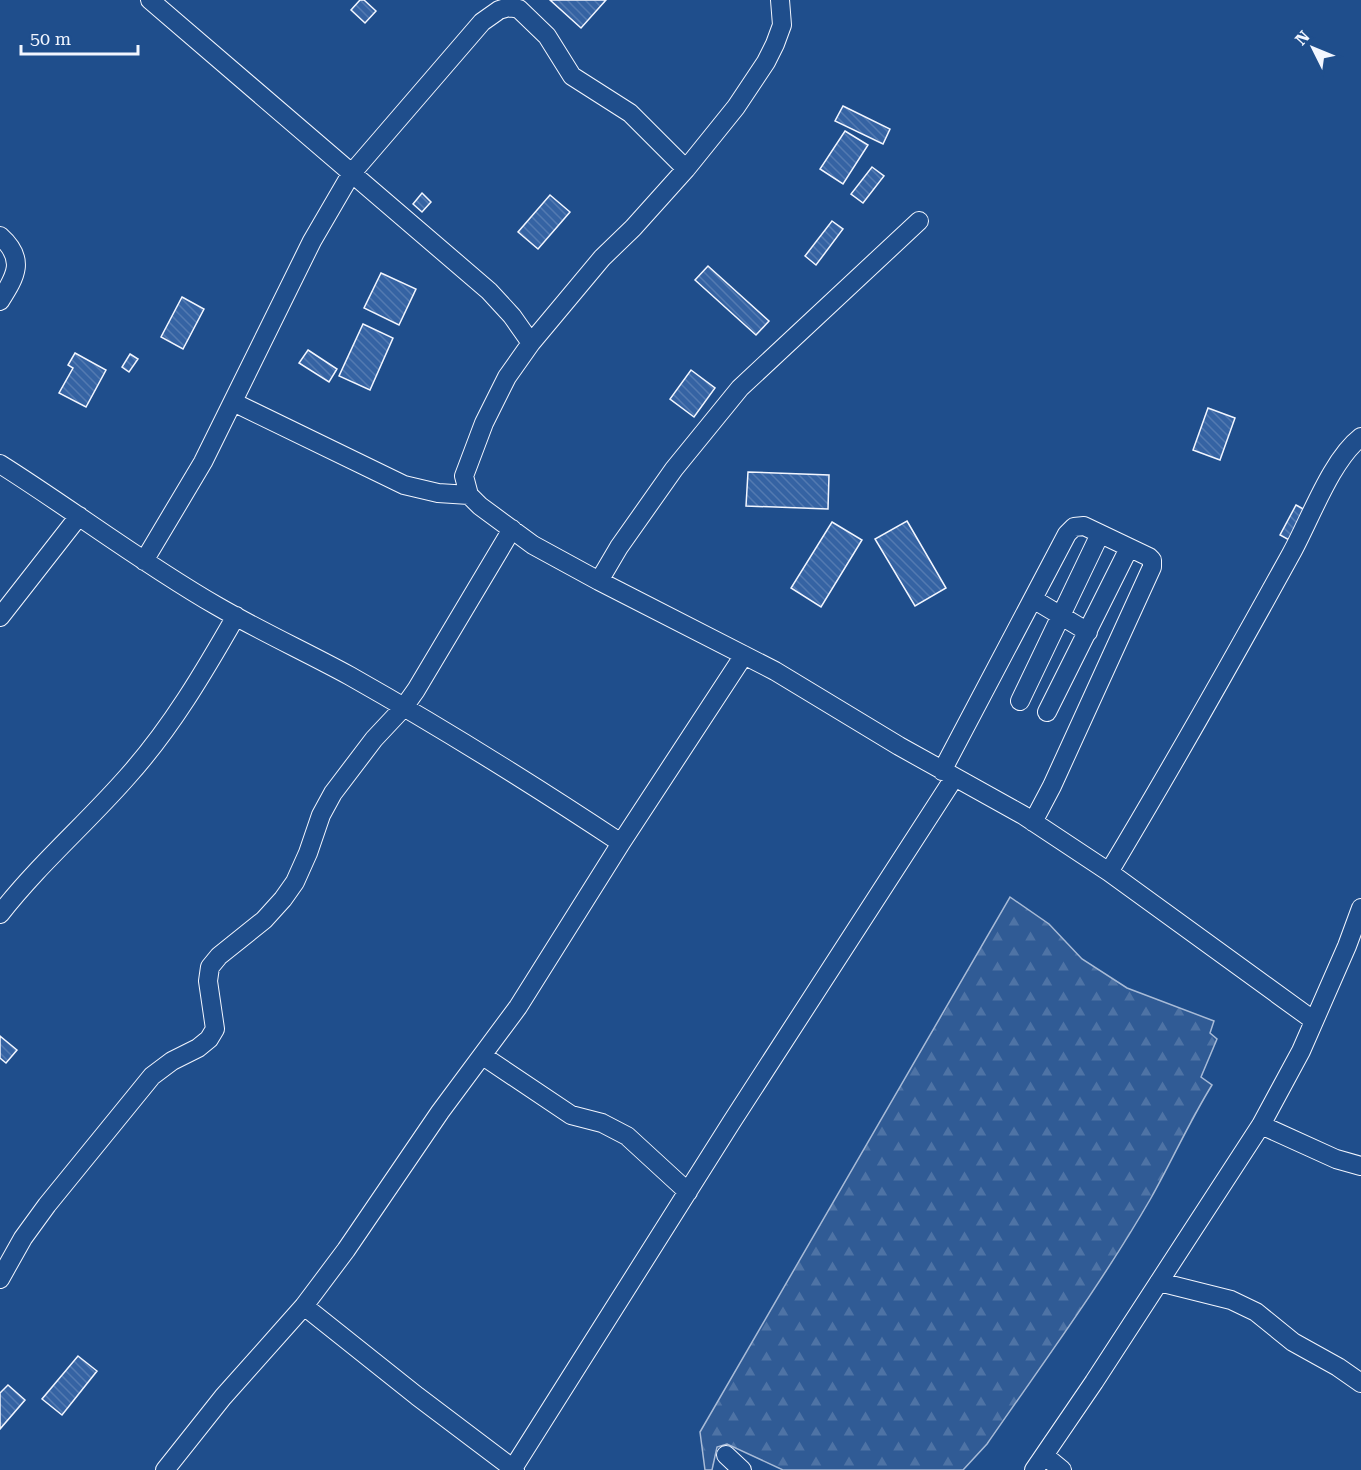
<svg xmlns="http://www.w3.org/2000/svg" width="1361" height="1470" viewBox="0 0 1361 1470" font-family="'Roboto Serif',serif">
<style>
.forest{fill:url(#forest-firs);stroke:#a8bbd7;stroke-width:1.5}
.building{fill:url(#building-back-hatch);stroke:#f2f6ff;stroke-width:1.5}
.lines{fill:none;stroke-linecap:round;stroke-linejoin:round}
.minor-casing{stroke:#f2f6ff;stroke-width:20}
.minor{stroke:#1f4e8c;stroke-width:18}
</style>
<defs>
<pattern id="forest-firs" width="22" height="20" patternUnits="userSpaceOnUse" patternTransform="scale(1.5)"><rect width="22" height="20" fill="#305b95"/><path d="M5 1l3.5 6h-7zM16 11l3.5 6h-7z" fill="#4e73a5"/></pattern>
<pattern id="building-back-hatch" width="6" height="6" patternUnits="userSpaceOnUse" patternTransform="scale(1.5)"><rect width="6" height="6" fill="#3563a3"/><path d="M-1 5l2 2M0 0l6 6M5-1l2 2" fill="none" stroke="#537ab1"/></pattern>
</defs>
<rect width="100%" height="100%" fill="#1f4e8c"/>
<path class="forest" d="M 1010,897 L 1049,924 L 1082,959 L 1127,988 L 1214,1021 L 1210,1033 L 1217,1039 L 1201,1077 L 1212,1085 C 1189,1122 1172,1161 1151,1198 C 1102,1283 1043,1363 987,1444 L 963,1470 L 783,1470 L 727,1444 L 717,1447 L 712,1470 L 705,1470 L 700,1432 Z"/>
<path class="building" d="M 360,0 L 364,0 L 376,11 L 365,23 L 351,10 Z
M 550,0 L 606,0 L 581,28 Z
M 843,106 L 890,129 L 883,144 L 835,121 Z
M 845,131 L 868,145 L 843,184 L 820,169 Z
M 872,167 L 884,176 L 863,203 L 851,194 Z
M 422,193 L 431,202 L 422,212 L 413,204 Z
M 550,195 L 570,212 L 538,249 L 518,232 Z
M 832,221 L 843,229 L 816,265 L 805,256 Z
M 708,266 L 769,321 L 756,335 L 695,280 Z
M 381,273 L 416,289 L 399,325 L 364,308 Z
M 182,297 L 204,309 L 183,349 L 161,337 Z
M 363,324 L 393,338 L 370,390 L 339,376 Z
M 308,350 L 337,369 L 329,382 L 299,363 Z
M 75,353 L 106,370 L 86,407 L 59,393 L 73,368 L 68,365 Z
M 130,354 L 138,359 L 129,372 L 122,367 Z
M 691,370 L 715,388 L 694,417 L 670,399 Z
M 1208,408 L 1235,418 L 1220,460 L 1193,450 Z
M 748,472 L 829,475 L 828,509 L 746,506 Z
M 1296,505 L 1307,511 L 1291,541 L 1280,535 Z
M 907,521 L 946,588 L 915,606 L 875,539 Z
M 832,522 L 862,540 L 821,607 L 791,588 Z
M 0,1036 L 17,1050 L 6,1063 L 0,1058 Z
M 78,1356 L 97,1371 L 62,1415 L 42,1399 Z
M 8,1385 L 25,1400 L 0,1429 L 0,1393 Z"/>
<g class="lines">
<defs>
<path id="minor" d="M 150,0 L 489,291 L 512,316 L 531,343 L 507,377 L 484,423 L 464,476 L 469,495 L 480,506 L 533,545 L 599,581 L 775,671 L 899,746 L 1023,815 L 1109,872 L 1313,1020
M 0,236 C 26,259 16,276 0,301
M 531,343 L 602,258 L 633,228 L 686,169 L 736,107 L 766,62 L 775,44 L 782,25 L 780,0
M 233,402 L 404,485 L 438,493 L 469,495
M 0,464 C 73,510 142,563 217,606 C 260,631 306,652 350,676 C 442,728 532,784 621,843
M 144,561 L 203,462 L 312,241 L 351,174 L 482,22 L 499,10 L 509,7 L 519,9 L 547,36 L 572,76 L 630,113 L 686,169
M 599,581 L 619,547 L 674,469 L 740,388 L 919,221
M 1033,599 L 1088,632
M 0,617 L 79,516
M 1020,701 L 1100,534
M 1047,712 L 1129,548
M 942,771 L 1067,534 L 1074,527 L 1084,526 L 1149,557 L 1152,560 L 1152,567 L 1052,786 L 1033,822
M 1109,872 C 1172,767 1232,661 1291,554 C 1310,520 1331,460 1361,437
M 0,914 C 39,864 87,823 128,776 C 171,728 204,672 236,616
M 483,1056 L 571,1115 L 602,1123 L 627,1136 L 688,1192
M 1261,1125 L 1336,1159 L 1361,1166
M 0,1279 L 23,1238 L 47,1205 L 152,1076 L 172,1061 L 198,1048 L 209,1039 L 215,1029 L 208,981 L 210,967 L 219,956 L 264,920 L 283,899 L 295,882 L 308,853 L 321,815 L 333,793 L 374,739 L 404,707 L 416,690 L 512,529
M 1159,1282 L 1231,1300 L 1256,1312 L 1293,1342 L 1338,1367 L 1361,1383
M 304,1306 L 417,1396 L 515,1470
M 726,1455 L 742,1470
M 1045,1456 L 1062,1470
M 165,1470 L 223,1397 L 304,1306 L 346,1250 L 440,1112 L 518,1007 L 621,843 L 744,655
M 512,1470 L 731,1123 L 954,778
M 1034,1470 L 1094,1382 L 1261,1125 L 1301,1051 L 1347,946 L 1361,908"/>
</defs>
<use href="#minor" class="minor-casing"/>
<use href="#minor" class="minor"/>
</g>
<g transform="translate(1313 48) rotate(313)" stroke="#1f4e8c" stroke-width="4.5" paint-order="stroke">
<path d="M0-4.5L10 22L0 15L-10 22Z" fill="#f2f6ff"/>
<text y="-9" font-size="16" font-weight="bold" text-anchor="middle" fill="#f2f6ff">N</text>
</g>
<path d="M21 45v9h117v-9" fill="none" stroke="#f2f6ff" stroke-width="3"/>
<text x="30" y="45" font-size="18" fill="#f2f6ff" stroke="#1f4e8c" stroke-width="4.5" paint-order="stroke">50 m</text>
</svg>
